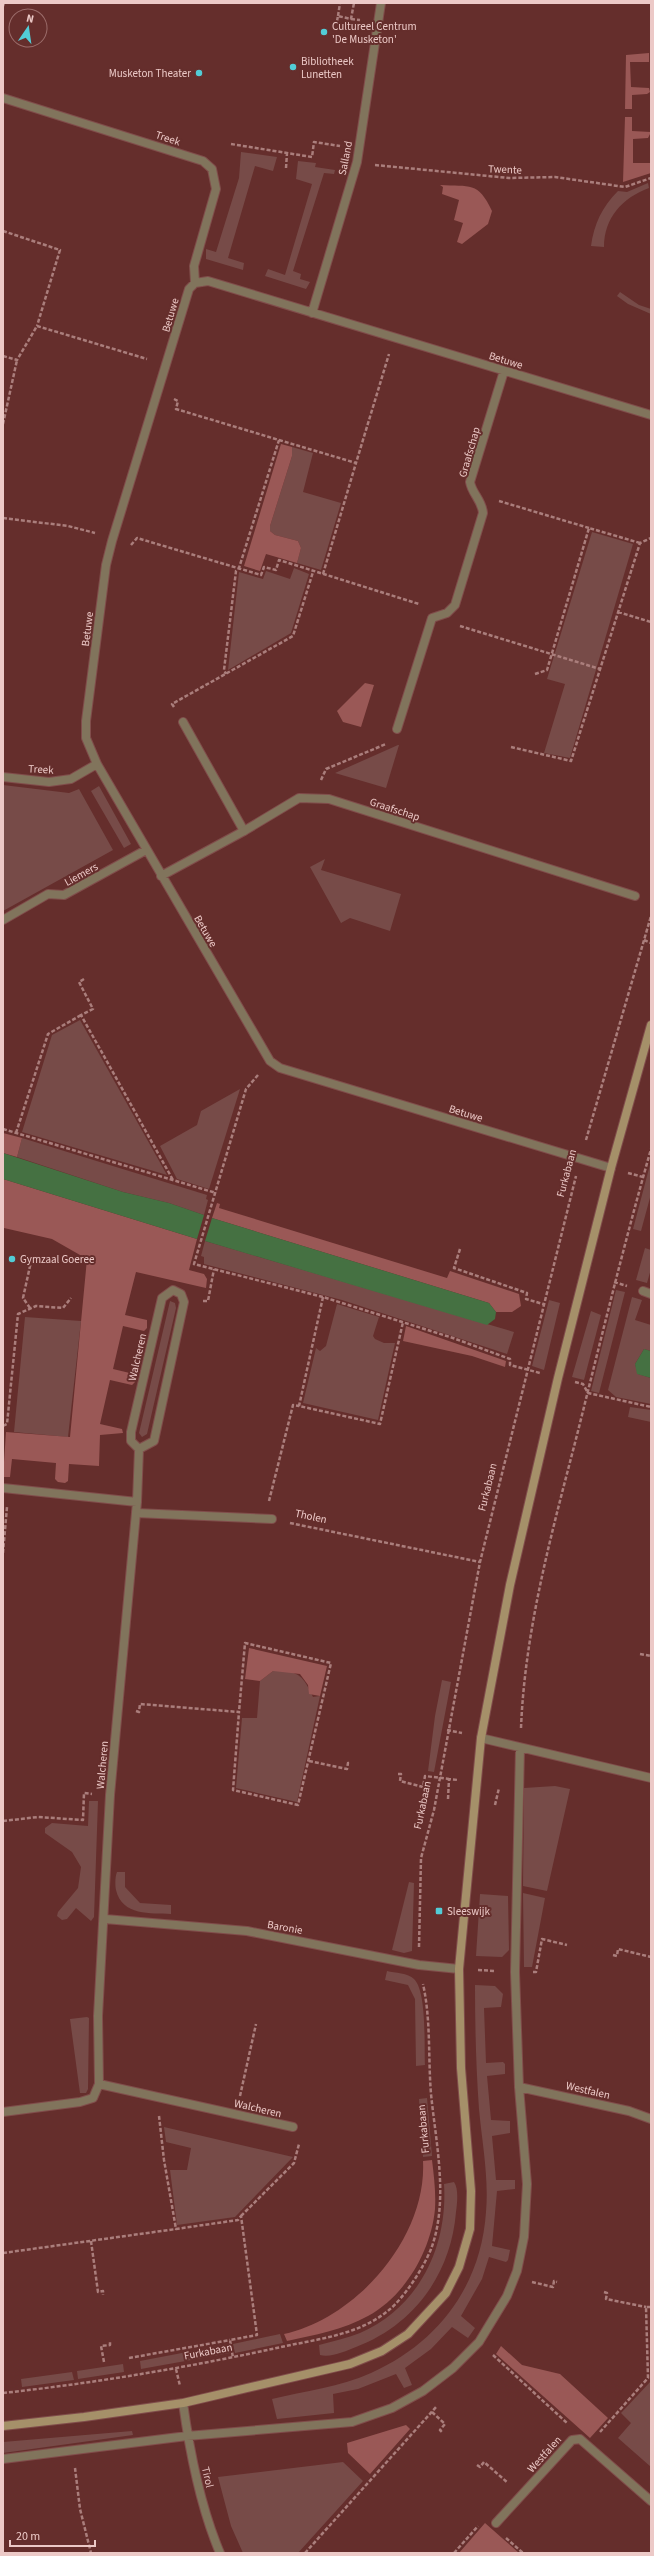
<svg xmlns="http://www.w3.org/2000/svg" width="654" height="2556" viewBox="0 0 654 2556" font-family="'Source Sans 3',sans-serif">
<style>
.green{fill:#774b48}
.forest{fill:#9a5856}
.water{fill:#457142}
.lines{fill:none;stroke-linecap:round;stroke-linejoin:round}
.lane-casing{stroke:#804d4b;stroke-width:10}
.street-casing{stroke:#804d4b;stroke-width:10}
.secondary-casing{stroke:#804d4b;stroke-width:10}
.path{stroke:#aa7e7c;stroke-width:2.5;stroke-dasharray:4 2;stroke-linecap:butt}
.lane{stroke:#81745c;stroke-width:8}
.street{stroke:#81745c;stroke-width:8}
.secondary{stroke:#a59069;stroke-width:8}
.poi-dot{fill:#52ccd6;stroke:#652e2c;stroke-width:1.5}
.labels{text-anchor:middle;stroke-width:4;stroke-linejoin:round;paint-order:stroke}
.poi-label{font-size:11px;fill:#ecc9c7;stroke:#652e2c;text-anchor:start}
.street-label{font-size:11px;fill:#ecc9c7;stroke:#652e2c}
</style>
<rect width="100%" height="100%" fill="#652e2c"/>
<path class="green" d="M 241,152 L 277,157 L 273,171 L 255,166 L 228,258 L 244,263 L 243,270 L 206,259 L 206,249 L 216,252 L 239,178 Z
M 298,161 L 316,163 L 315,167 L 335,170 L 334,174 L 324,173 L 293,271 L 301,274 L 300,279 L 310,282 L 306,289 L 265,276 L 268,269 L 285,275 L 312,184 L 296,179 Z
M 648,183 L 649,188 C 622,198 604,218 604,247 L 591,246 C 594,224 602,207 618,191 L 627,192 Z
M 620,292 L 639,305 L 651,309 L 651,314 L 628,304 L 617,296 Z
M 292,447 L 313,453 L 303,492 L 341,503 L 321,570 L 297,563 L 301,548 L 298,541 L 275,535 L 270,531 L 270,526 L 292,456 Z
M 592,532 L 633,544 L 570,758 L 544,753 L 565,684 L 547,679 Z
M 294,568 L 309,574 L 291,633 L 228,670 L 239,572 L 263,579 L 266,571 L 290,579 Z
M 399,745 L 386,788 L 335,773 L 398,745 Z
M 3,785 L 69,793 L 79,789 L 113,850 L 3,911 Z
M 99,786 L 131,844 L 124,848 L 91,791 Z
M 325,859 L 321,870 L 401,894 L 390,931 L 350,918 L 341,923 L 310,867 Z
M 80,1020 L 167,1175 L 22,1132 L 52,1035 Z
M 240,1089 L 209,1189 L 177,1179 L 160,1146 L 197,1125 L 201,1111 Z
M 22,1138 L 207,1195 L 206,1199 L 208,1200 L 204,1215 L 169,1203 L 123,1192 L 17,1157 Z
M 651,1161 L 651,1194 L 641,1231 L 633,1229 Z
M 205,1241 L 514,1332 L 507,1354 L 342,1300 L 204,1264 L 204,1257 L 201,1256 Z
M 645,1248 L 651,1250 L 651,1269 L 647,1283 L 636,1280 Z
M 616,1290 L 625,1292 L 599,1393 L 591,1391 Z
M 632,1297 L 642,1300 L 635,1320 L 651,1325 L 651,1351 L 644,1349 L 635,1364 L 638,1374 L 651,1378 L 651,1404 L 616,1397 L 608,1390 Z
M 549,1300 L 560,1303 L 544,1370 L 532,1366 Z
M 170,1301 L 175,1303 L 176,1308 L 147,1434 L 142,1437 L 139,1433 Z
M 337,1304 L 379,1317 L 373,1336 L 375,1339 L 384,1343 L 395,1343 L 378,1420 L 303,1403 L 316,1348 L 320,1351 L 326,1346 Z
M 591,1311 L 601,1315 L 584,1380 L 572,1377 Z
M 25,1317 L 81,1321 L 68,1437 L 14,1432 Z
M 630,1407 L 651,1410 L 651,1422 L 628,1417 Z
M 273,1671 C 298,1670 303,1675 313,1697 L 320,1696 L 297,1802 L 236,1788 L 242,1718 L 257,1718 L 260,1681 Z
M 442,1680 L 451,1682 L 434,1772 L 428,1771 L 435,1716 Z
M 555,1786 L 570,1789 L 547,1891 L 523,1886 L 524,1788 Z
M 89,1801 L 98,1801 L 94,1917 L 91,1921 L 76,1908 L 67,1919 L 62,1920 L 57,1916 L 58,1912 L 78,1888 L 81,1867 L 72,1852 L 45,1833 L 45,1828 L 52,1823 L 88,1826 Z
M 117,1872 L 125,1872 L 125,1887 L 140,1903 L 171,1905 L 171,1914 C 151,1913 122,1916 116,1890 C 115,1885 115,1877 117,1872 Z
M 409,1882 L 414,1883 L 412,1951 L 404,1953 L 392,1950 Z
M 523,1893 L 545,1898 L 532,1967 L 524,1967 Z
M 480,1894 L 508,1896 L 509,1950 L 502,1957 L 476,1956 Z
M 387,1971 C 395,1973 408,1973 414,1979 C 427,1991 424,2047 425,2065 L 416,2066 L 415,1999 L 408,1985 L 385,1980 Z
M 475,1985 L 495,1986 L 503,1994 L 501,2007 L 484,2008 L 486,2063 L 503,2062 L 505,2064 L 505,2074 L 487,2076 L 491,2120 L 510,2121 L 510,2133 L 492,2136 L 496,2180 L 515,2180 L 515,2189 L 497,2191 L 492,2246 L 510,2250 L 508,2260 L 506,2262 L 489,2257 L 482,2279 L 461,2316 L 475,2328 L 468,2338 L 452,2327 L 431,2349 L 405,2368 L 412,2385 L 404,2388 L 396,2374 L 358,2389 L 333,2394 L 334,2413 L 277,2419 L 272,2399 C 304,2391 341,2387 371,2373 C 438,2343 481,2286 486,2212 C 489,2178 482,2142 479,2109 C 476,2067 475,2026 475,1985 Z
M 87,2017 L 89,2018 L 88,2089 L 86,2093 L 80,2093 L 70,2019 Z
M 427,2098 L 432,2156 L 423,2157 L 419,2099 Z
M 164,2127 L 293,2157 L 235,2217 L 177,2225 L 170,2170 L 187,2170 L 191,2148 L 166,2142 Z
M 454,2182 C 459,2189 457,2204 456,2212 C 451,2274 414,2325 356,2347 C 346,2351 331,2358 320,2355 L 319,2345 C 333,2341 347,2338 360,2333 C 420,2307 448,2245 444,2184 Z
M 280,2334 L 283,2343 L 235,2353 L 233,2344 Z
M 229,2344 L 230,2353 L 141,2369 L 140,2361 Z
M 123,2364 L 124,2372 L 78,2379 L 77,2371 Z
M 72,2372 L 74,2380 L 22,2387 L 21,2379 Z
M 651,2381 L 651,2467 L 618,2438 L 631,2423 L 621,2413 Z
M 132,2431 L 133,2435 L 3,2453 L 3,2442 Z
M 343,2462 L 363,2481 L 298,2553 L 243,2553 L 231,2526 L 218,2477 Z"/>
<path class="forest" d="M 649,53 L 649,62 L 630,62 L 631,87 L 649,88 L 650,92 L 647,94 L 632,95 L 632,109 L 625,109 L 626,55 Z
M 625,117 L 632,117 L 632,131 L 651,132 L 648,138 L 633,139 L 633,163 L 651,163 L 651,173 L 623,182 Z
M 440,185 C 470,187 478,181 492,211 L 488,224 L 462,244 L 457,242 L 463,223 L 454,220 L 459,200 L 442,194 L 443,187 Z
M 281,444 L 292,447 L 292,456 L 270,526 L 270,531 L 275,535 L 298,541 L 301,548 L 297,563 L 266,554 L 260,571 L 244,566 Z
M 365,683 L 374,685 L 361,727 L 343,722 L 337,711 Z
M 3,1133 L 22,1138 L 17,1157 L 3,1153 Z
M 3,1179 L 197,1239 L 189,1270 L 204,1274 L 207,1279 L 206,1288 L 136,1272 L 125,1315 L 147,1320 L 147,1328 L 144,1331 L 123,1326 L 113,1369 L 134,1374 L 135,1382 L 132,1385 L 110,1380 L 100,1424 L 122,1429 L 123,1433 L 100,1435 L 99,1466 L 69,1464 L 68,1481 L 65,1483 L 58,1482 L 55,1479 L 56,1463 L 12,1459 L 10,1477 L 3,1477 L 6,1432 L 70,1437 L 87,1259 L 52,1239 L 4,1228 Z
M 217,1203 L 220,1204 L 219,1208 L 447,1278 L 450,1271 L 519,1294 L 521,1306 L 512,1312 L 496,1312 L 489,1303 L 212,1218 Z
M 406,1326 L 506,1361 L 505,1367 L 472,1356 L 403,1341 Z
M 249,1648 L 327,1666 L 320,1696 L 309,1694 L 308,1685 L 300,1674 L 273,1671 L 260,1681 L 245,1679 Z
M 432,2160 C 434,2176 436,2193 435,2209 C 431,2251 405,2296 368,2316 C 343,2330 314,2335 287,2341 L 284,2334 C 357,2318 427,2237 423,2161 Z
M 501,2346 L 522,2365 L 560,2374 L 608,2418 L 590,2438 L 496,2354 Z
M 406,2425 L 410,2429 L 370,2474 L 348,2453 L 347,2443 Z
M 485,2523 L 519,2553 L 459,2553 Z"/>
<path class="water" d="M 3,1153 L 123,1192 L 169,1203 L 204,1215 L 197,1239 L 3,1179 Z
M 212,1218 L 489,1303 L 496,1312 L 495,1319 L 487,1325 L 205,1241 Z
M 644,1349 L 651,1351 L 651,1378 L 637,1374 L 635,1364 Z"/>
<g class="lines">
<defs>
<path id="lane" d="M 183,722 L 244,831
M 136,1513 L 272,1519"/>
<path id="street" d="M 3,98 L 203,161 L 212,169 L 216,189 L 194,266 L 195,283
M 312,313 L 357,162 L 381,3
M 397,729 L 432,618 L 447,613 L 455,605 L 483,513 C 482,500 472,494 470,482 L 504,371
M 3,777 L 49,782 L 71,779 L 97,764
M 161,876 L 244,831 L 299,798 L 329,799 L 635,896
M 3,920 L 48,894 L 64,895 L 146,850
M 611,1168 L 280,1068 L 270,1061 L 97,764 L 86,738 L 86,721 L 106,565 L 112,541 L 189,289 L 195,283 L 208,281 L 651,415
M 643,1291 L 651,1294
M 3,1488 L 137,1502
M 481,1738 L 651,1778
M 105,1919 L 247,1931 L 419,1965 L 459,1969
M 99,2084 L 98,2016 L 110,1795 L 137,1502 L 139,1449 L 154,1441 L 184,1302 L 181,1294 L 173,1290 L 162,1298 L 131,1432 L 131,1441 L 139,1449
M 519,2087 L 629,2111 L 651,2119
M 3,2112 L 80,2102 L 93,2098 L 99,2084 L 293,2127
M 183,2403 C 190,2454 200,2506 220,2553
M 3,2459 L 187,2436 L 352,2422 L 392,2408 L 423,2391 L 453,2368 L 479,2342 L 507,2296 L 517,2271 L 524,2237 L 527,2184 L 519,2087 L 515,1972 L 520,1749
M 496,2523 L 572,2440 L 580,2439 L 651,2501"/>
<path id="secondary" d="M 3,2426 L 84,2417 L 183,2403 L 350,2364 L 382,2351 L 408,2334 L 446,2293 L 459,2267 L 470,2229 L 471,2191 L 461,2068 L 459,1969 L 481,1738 L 510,1585 L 558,1378 L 611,1168 L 651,1025"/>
</defs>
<use href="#lane" class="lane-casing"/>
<use href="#street" class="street-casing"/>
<use href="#secondary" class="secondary-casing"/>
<path class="path" d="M 3,6 L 4,3
M 338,16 L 340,3
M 351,19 L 360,20
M 337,21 L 338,16 L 351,19 L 354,3
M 231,144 L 312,157 L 314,142 L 340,146
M 375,165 L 509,178 L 555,177 L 625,187 L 651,178
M 286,168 L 287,153
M 3,231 L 60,250 L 37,326
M 3,356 L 17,360 L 37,326 L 147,359
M 174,399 L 178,401 L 176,409 L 279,440 L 239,568 L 236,571 L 224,670 L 226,674
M 3,424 L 17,360
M 279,440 L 356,463 L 389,354
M 499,501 L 589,528
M 3,518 L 68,526 L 95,533
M 131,545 L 137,538 L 261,575 L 264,567 L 276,570 L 279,560 L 419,604
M 323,574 L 356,463
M 618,612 L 651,622
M 460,626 L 600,669
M 535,674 L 547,670 L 589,528 L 640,543
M 174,707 L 172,704 L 293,636 L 313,572
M 511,747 L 571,761 L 640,543 L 651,538
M 321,780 L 326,769 L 386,744
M 644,940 L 651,943
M 84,979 L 79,982 L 93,1009 L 81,1015 L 173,1180
M 258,1075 L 246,1089 L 194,1264 L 323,1297 L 453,1338 L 510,1359 L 510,1365 L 540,1373
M 3,1129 L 216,1193
M 16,1133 L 48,1034 L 81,1015
M 586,1140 L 651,916
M 628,1173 L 643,1177
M 460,1249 L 454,1268 L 527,1293 L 526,1299 L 543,1304
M 614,1282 L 627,1286
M 323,1297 L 299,1406 L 380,1424 L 403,1322
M 203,1301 L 208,1301 L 214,1269
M 30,1308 L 23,1298 L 32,1257
M 575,1382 L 583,1384 L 588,1393 L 651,1407
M 3,1426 L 7,1424 L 18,1314 L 36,1306 L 63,1308 L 71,1298
M 269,1501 L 293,1405 L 299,1406
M 290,1523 L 480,1562
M 3,1553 L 7,1507
M 640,1654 L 651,1656
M 136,1711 L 139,1712 L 140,1704 L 239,1712 L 233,1790 L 298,1805 L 331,1663 L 245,1643 L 239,1712
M 521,1728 C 525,1628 552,1532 577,1435 C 601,1339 624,1244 651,1149
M 447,1730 L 462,1733
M 309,1761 L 347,1769 L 348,1763 L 351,1763
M 398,1774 L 401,1774 L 400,1781 L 423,1787 L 425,1776 L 449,1779
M 448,1799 L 449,1779 L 458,1780
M 495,1805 L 499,1788
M 3,1821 L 38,1817 L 83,1820 L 84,1793 L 92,1794
M 419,1947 L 421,1858 L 434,1810 L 480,1562 L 576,1176
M 613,1955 L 617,1956 L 618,1949 L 651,1957
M 478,1970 L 496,1971
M 533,1972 L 536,1972 L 542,1939 L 567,1945
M 240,2096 L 256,2024
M 159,2116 L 164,2160 L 176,2229 L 238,2220 L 241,2216 L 257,2335 L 230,2340 L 233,2358
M 241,2216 L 294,2163 L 299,2144
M 91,2241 L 98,2292 L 103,2291 L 103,2295
M 3,2253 L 176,2229
M 532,2282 L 553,2287 L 554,2281 L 557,2282
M 604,2292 L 607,2293 L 606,2299 L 646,2307
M 493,2355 L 567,2423
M 129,2358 L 230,2340
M 104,2362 L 101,2346 L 110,2345 L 110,2342
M 176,2369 L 180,2386
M 3,2393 C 96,2383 190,2367 281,2347 C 318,2339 359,2335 389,2310 C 404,2298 424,2267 431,2249 C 449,2201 436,2144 431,2094 C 428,2057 431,2020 423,1984
M 432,2412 L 445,2424 L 440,2430 L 442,2432
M 600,2432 L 648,2378 L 646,2307 L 651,2307
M 477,2465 L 480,2467 L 484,2462 L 508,2483
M 75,2468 L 80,2509 L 91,2553
M 506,2538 L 523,2553
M 305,2553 L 437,2406
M 454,2553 L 478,2526"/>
<use href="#lane" class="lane"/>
<use href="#street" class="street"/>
<use href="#secondary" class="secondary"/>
</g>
<g class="poi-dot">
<circle cx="324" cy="32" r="4"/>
<circle cx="293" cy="67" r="4"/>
<circle cx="199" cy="73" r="4"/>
<circle cx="12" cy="1259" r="4"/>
<rect x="435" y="1907" width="8" height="8" rx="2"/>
</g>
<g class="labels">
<g class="poi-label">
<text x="332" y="30">Cultureel Centrum<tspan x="332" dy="13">'De Musketon'</tspan></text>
<text x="301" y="65">Bibliotheek<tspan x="301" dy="13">Lunetten</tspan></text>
<text x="191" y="77" text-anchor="end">Musketon Theater</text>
<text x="20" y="1263">Gymzaal Goeree</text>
<text x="447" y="1915">Sleeswijk</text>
</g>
<g class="street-label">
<text transform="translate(168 138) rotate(18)" y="4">Treek</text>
<text transform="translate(345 158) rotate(-79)" y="4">Salland</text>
<text transform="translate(505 169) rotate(2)" y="4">Twente</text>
<text transform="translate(170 315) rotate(-74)" y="4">Betuwe</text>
<text transform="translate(506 360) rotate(17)" y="4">Betuwe</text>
<text transform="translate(469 452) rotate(-74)" y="4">Graafschap</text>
<text transform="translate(87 629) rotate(-83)" y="4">Betuwe</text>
<text transform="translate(41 769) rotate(3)" y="4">Treek</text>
<text transform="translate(395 809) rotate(18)" y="4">Graafschap</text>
<text transform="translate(81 874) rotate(-29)" y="4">Liemers</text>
<text transform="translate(206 931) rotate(60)" y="4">Betuwe</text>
<text transform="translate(466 1113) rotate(17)" y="4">Betuwe</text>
<text transform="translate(566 1173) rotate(-75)" y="4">Furkabaan</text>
<text transform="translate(137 1357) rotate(-77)" y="4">Walcheren</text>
<text transform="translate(487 1487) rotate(-76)" y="4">Furkabaan</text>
<text transform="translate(311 1516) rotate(12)" y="4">Tholen</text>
<text transform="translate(102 1765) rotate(-85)" y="4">Walcheren</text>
<text transform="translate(422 1805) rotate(-78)" y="4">Furkabaan</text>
<text transform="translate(285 1927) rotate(10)" y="4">Baronie</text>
<text transform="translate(588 2090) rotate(13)" y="4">Westfalen</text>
<text transform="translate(258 2108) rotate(13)" y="4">Walcheren</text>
<text transform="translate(423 2129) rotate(-95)" y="4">Furkabaan</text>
<text transform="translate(208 2351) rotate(-11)" y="4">Furkabaan</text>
<text transform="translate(544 2454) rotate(-48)" y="4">Westfalen</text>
<text transform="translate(208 2477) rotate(77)" y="4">Tirol</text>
</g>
</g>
<rect width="654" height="2556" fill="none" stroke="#ecc9c7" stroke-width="8"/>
<g transform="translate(28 28) rotate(13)"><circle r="19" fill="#652e2c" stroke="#9b6c6a"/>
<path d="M0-3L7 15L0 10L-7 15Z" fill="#52ccd6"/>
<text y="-6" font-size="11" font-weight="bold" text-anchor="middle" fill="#ecc9c7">N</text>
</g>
<path d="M10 2540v6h85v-6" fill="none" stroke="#ecc9c7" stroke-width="2"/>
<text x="16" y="2540" font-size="12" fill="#ecc9c7" stroke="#652e2c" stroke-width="3" paint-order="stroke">20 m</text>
</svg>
